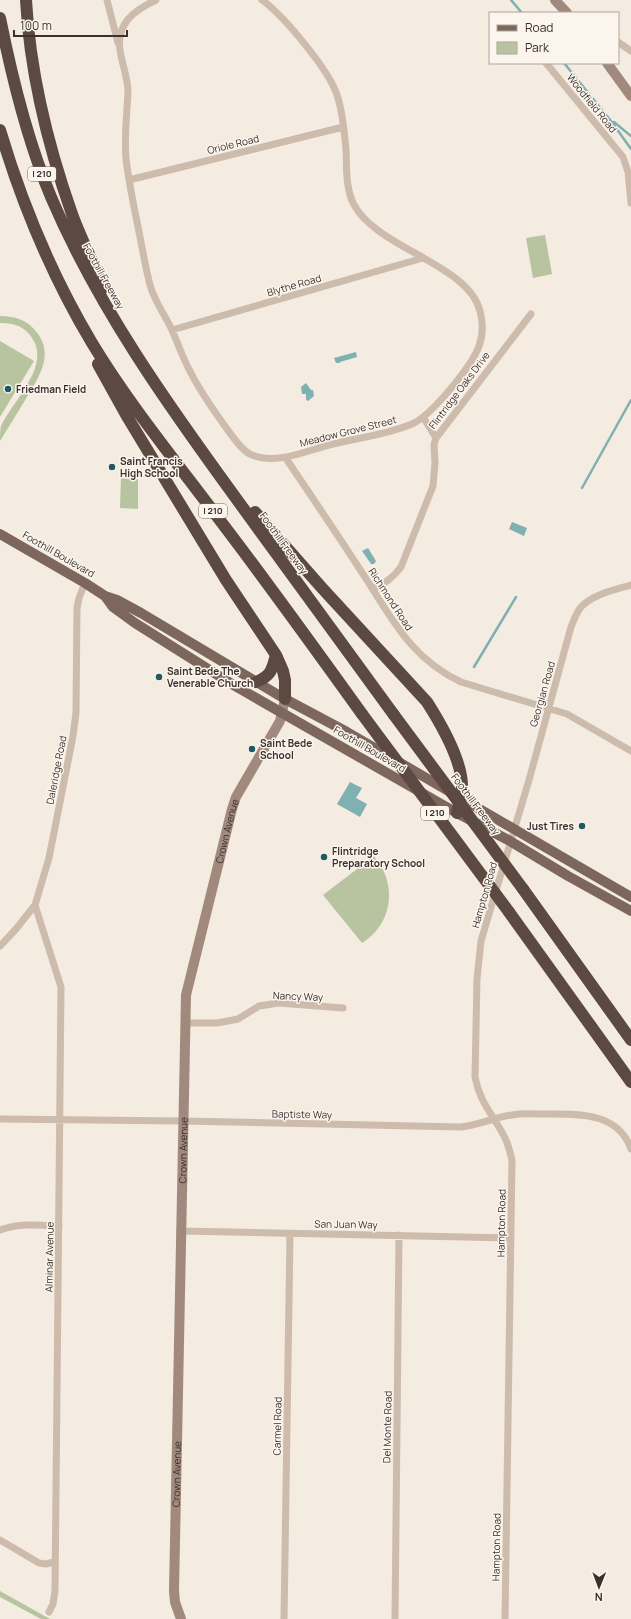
<svg xmlns="http://www.w3.org/2000/svg" width="631" height="1619" viewBox="0 0 631 1619" font-family="Manrope,sans-serif">
<style>
.green{fill:#b8c4a0}
.water{fill:#7fb0b2}
.lines{fill:none;stroke-linecap:round;stroke-linejoin:round}
.stream{stroke:#7fb0b2;stroke-width:2.5}
.street{stroke:#cdbbac;stroke-width:7}
.secondary{stroke:#a18a7d;stroke-width:10}
.primary{stroke:#7d675c;stroke-width:10}
.highway{stroke:#5c4a42;stroke-width:12}
.highway-bridge{stroke:#5c4a42;stroke-width:12}
.poi-dot{fill:#1f5a5e;stroke:#fbf5ee;stroke-width:1.5}
.labels{text-anchor:middle;stroke-width:3;stroke-linejoin:round;paint-order:stroke}
.shield{fill:#fbf5ee;stroke:#756b66;stroke-width:1}
.shield-label{font-size:9px;font-weight:bold;fill:#3b302b}
.street-label{font-size:10px;fill:#3b302b;stroke:#fbf5ee}
.poi-label{font-size:10px;font-weight:bold;fill:#3b302b;stroke:#fbf5ee;text-anchor:start}
</style>
<rect width="100%" height="100%" fill="#f4ebe1"/>
<path class="green" d="M 545,235 L 552,274 L 533,278 L 526,238 Z
M 0,316 C 13,316 25,319 34,329 C 57,354 38,378 24,402 C 16,415 8,428 0,441 C 0,437 0,430 1,426 C 13,400 56,362 28,333 C 21,325 11,323 0,323 Z
M 0,341 L 34,361 L 0,417 Z
M 121,478 L 138,479 L 138,509 L 120,508 Z
M 374,856 C 377,861 382,867 384,872 C 396,899 386,928 362,943 L 323,895 Z
M 0,1591 L 50,1619 L 41,1619 L 0,1597 Z"/>
<path class="water" d="M 356,352 L 357,357 L 340,362 L 340,363 L 336,363 L 334,358 Z
M 306,383 L 311,390 L 313,390 L 314,396 L 308,401 L 306,400 L 306,394 L 302,394 L 301,387 Z
M 512,522 L 527,528 L 524,536 L 509,529 Z
M 368,548 L 376,561 L 374,564 L 371,564 L 362,551 Z
M 350,782 L 362,788 L 356,798 L 367,804 L 360,817 L 337,804 Z"/>
<g class="lines">
<path class="stream" d="M 511,0 L 522,13
M 564,63 L 611,121 L 631,149
M 614,122 L 631,136
M 582,488 L 631,400
M 474,667 L 516,597"/>
<path class="street" d="M 107,0 L 118,43
M 156,0 C 135,10 116,23 120,50 C 122,64 128,78 128,92 C 127,114 124,137 126,159 C 129,185 135,211 140,237 C 143,253 146,269 150,285 C 154,300 164,314 171,328 C 178,343 183,359 191,373 C 201,393 214,411 227,429 C 234,438 242,451 252,455 C 276,465 306,451 329,445 C 356,438 386,435 412,424 C 431,416 472,366 479,346 C 483,335 483,322 480,311 C 469,264 375,248 353,203 C 345,185 347,167 346,149 C 344,131 343,112 337,95 C 329,70 284,16 262,0
M 618,42 L 631,51
M 546,63 L 623,157 L 628,172 L 631,203
M 129,180 L 343,127
M 172,330 L 423,258
M 423,417 L 436,438
M 285,457 C 310,494 335,531 359,568 C 390,614 408,657 461,682 L 567,714 L 631,751
M 373,589 C 385,583 393,578 401,567 L 433,486 L 435,463 L 434,445 L 436,438 L 531,314
M 35,905 L 61,987 L 55,1591 L 53,1604 L 49,1612
M 0,946 L 16,929 L 35,905 L 49,858 L 73,736 L 76,713 L 77,608 L 79,598 L 85,583
M 185,1023 L 217,1023 L 238,1019 L 259,1006 L 279,1003 L 343,1008
M 0,1119 L 182,1121 L 461,1127 C 479,1125 495,1117 512,1115 C 523,1113 535,1114 546,1114 C 578,1114 618,1112 631,1149
M 0,1230 C 19,1223 40,1225 59,1226
M 180,1231 L 511,1238
M 0,1540 L 39,1563 L 46,1564 L 54,1562
M 284,1619 L 290,1234
M 395,1619 L 399,1235
M 505,1619 L 512,1160 C 510,1152 508,1143 504,1136 C 492,1113 480,1103 475,1077 L 477,979 L 481,941 L 529,780 L 571,627 C 574,620 576,613 581,607 C 593,594 615,590 631,585"/>
<g class="secondary">
<path d="M 555,0 L 567,13"/>
<path d="M 607,63 L 631,96"/>
<path id="s1" d="M 181,1619 L 175,1602 L 174,1591 L 186,995 L 232,809 L 236,797 L 280,721 L 285,699"/>
</g>
<path class="primary" d="M 0,534 L 85,583 L 105,596 L 113,607 L 135,623 L 235,686 L 457,813 L 510,841 L 568,876 L 631,911
M 105,596 L 117,600 L 141,613 L 285,699 L 347,732 L 631,897"/>
<path class="highway" d="M 26,0 C 30,73 48,146 72,214 C 81,239 94,263 103,288
M 0,18 C 12,78 27,140 51,197 C 98,307 168,405 238,501 C 290,572 342,644 394,715
M 0,130 C 22,204 52,276 92,343 C 130,406 178,464 222,523 C 270,586 316,650 362,714
M 98,364 L 128,418 L 226,580 L 276,655 L 283,671 L 285,680 L 285,699
M 255,512 L 322,588 L 427,702 C 441,724 463,761 462,788 C 461,796 459,805 457,813
M 256,682 C 271,676 272,670 276,655
M 523,889 L 631,1040
M 509,912 L 631,1082"/>
<path class="highway-bridge" d="M 362,714 L 509,912
M 394,715 L 523,889"/>
</g>
<g class="poi-dot">
<circle cx="8" cy="389" r="4"/>
<circle cx="112" cy="467" r="4"/>
<circle cx="159" cy="677" r="4"/>
<circle cx="252" cy="749" r="4"/>
<circle cx="582" cy="826" r="4"/>
<circle cx="324" cy="857" r="4"/>
</g>
<g class="labels">
<g class="shield">
<rect x="28" y="167" width="28" height="14" rx="3"/>
<rect x="199" y="504" width="28" height="14" rx="3"/>
<rect x="421" y="806" width="28" height="14" rx="3"/>
</g>
<g class="shield-label">
<text x="42" y="177">I 210</text>
<text x="213" y="514">I 210</text>
<text x="435" y="816">I 210</text>
</g>
<g class="street-label">
<text transform="translate(592 103) rotate(51)" y="4">Woodfield Road</text>
<text transform="translate(233 144) rotate(-14)" y="4">Oriole Road</text>
<text transform="translate(104 276) rotate(61)" y="4">Foothill Freeway</text>
<text transform="translate(294 285) rotate(-16)" y="4">Blythe Road</text>
<text transform="translate(459 390) rotate(-53)" y="4">Flintridge Oaks Drive</text>
<text transform="translate(348 431) rotate(-14)" y="4">Meadow Grove Street</text>
<text transform="translate(284 543) rotate(54)" y="4">Foothill Freeway</text>
<text transform="translate(59 554) rotate(30)" y="4">Foothill Boulevard</text>
<text transform="translate(391 599) rotate(57)" y="4">Richmond Road</text>
<text transform="translate(542 694) rotate(-74)" y="4">Georgian Road</text>
<text transform="translate(370 749) rotate(30)" y="4">Foothill Boulevard</text>
<text transform="translate(56 770) rotate(-79)" y="4">Daleridge Road</text>
<text transform="translate(476 804) rotate(53)" y="4">Foothill Freeway</text>
<text dy="4" stroke="none"><textPath href="#s1" startOffset="794">Crown Avenue</textPath></text>
<text transform="translate(484 895) rotate(-74)" y="4">Hampton Road</text>
<text transform="translate(298 996) rotate(2)" y="4">Nancy Way</text>
<text transform="translate(302 1114) rotate(1)" y="4">Baptiste Way</text>
<text dy="4" stroke="none"><textPath href="#s1" startOffset="470">Crown Avenue</textPath></text>
<text transform="translate(501 1223) rotate(-89)" y="4">Hampton Road</text>
<text transform="translate(346 1224) rotate(1)" y="4">San Juan Way</text>
<text transform="translate(49 1257) rotate(-89)" y="4">Alminar Avenue</text>
<text transform="translate(277 1426) rotate(-89)" y="4">Carmel Road</text>
<text transform="translate(387 1427) rotate(-89)" y="4">Del Monte Road</text>
<text dy="4" stroke="none"><textPath href="#s1" startOffset="146">Crown Avenue</textPath></text>
<text transform="translate(496 1547) rotate(-89)" y="4">Hampton Road</text>
</g>
<g class="poi-label">
<text x="16" y="393">Friedman Field</text>
<text x="120" y="465">Saint Francis<tspan x="120" dy="12">High School</tspan></text>
<text x="167" y="675">Saint Bede The<tspan x="167" dy="12">Venerable Church</tspan></text>
<text x="260" y="747">Saint Bede<tspan x="260" dy="12">School</tspan></text>
<text x="574" y="830" text-anchor="end">Just Tires</text>
<text x="332" y="855">Flintridge<tspan x="332" dy="12">Preparatory School</tspan></text>
</g>
</g>
<rect x="489" y="12" width="130" height="52" fill="#fbf5ee" stroke="#aea6a0"/>
<rect x="497" y="25" width="20" height="6" fill="#7d675c" stroke="#aea6a0"/>
<text x="525" y="32" font-size="12" fill="#3b302b">Road</text>
<rect x="497" y="42" width="20" height="12" fill="#b8c4a0" stroke="#aea6a0"/>
<text x="525" y="52" font-size="12" fill="#3b302b">Park</text>
<g transform="translate(599 1587) rotate(181)" stroke="#fbf5ee" stroke-width="3" paint-order="stroke">
<path d="M0-3L7 15L0 10L-7 15Z" fill="#3b302b"/>
<text y="-6" font-size="11" font-weight="bold" text-anchor="middle" fill="#3b302b">N</text>
</g>
<path d="M14 30v6h113v-6" fill="none" stroke="#3b302b" stroke-width="2"/>
<text x="20" y="30" font-size="12" fill="#3b302b" stroke="#fbf5ee" stroke-width="3" paint-order="stroke">100 m</text>
</svg>
